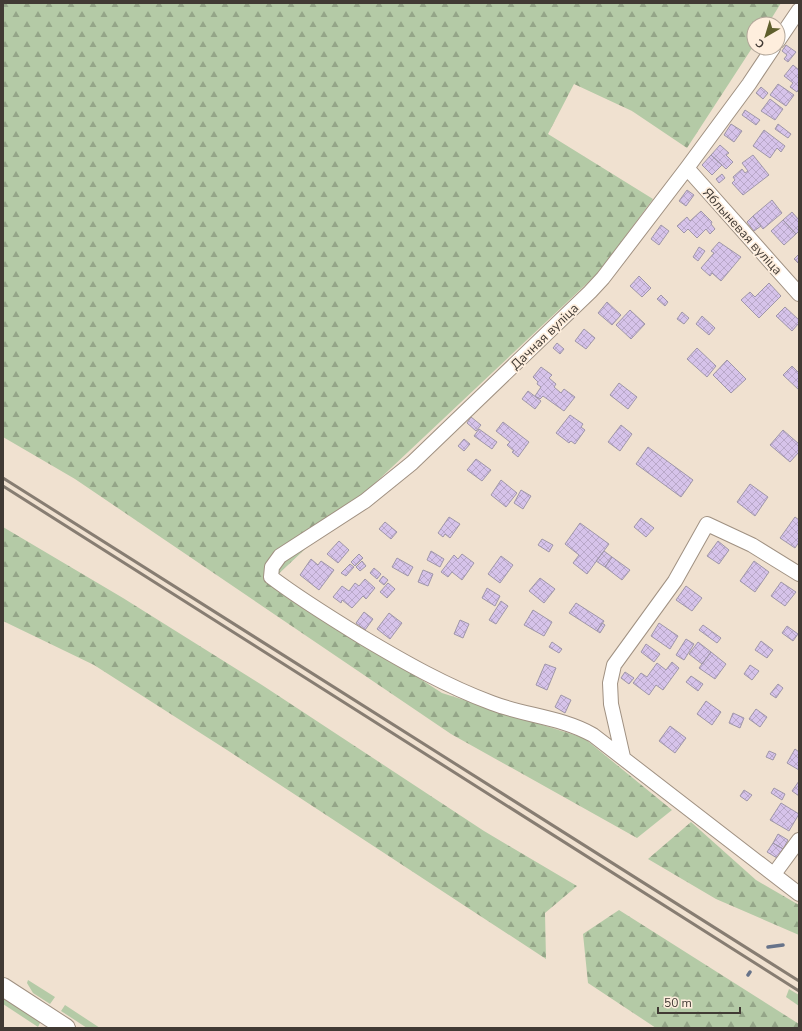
<svg xmlns="http://www.w3.org/2000/svg" width="802" height="1031" viewBox="0 0 802 1031" font-family="'Nunito Sans',sans-serif">
<style>
.green{fill:#b4caa6}
.forest{fill:url(#forest-firs)}
.lines{fill:none;stroke-linecap:round;stroke-linejoin:round}
.stream{stroke:#67738a;stroke-width:3.5}
.building{fill:url(#building-cross-hatch);stroke:#9f96a8}
.minor-casing{stroke:#a09182;stroke-width:16}
.major-casing{stroke:#a09182;stroke-width:20}
.minor{stroke:#fff;stroke-width:14}
.major{stroke:#fff;stroke-width:18}
.rail{stroke:#877d72;stroke-width:3}
.labels{text-anchor:middle;stroke-width:3.5;stroke-linejoin:round;paint-order:stroke}
.street-label{font-size:13px;fill:#413a34;stroke:#feeedd}
</style>
<defs>
<pattern id="forest-firs" width="22" height="20" patternUnits="userSpaceOnUse"><rect width="22" height="20" fill="#b4caa6"/><path d="M5 1l3.5 6h-7zM16 11l3.5 6h-7z" fill="#94a588"/></pattern>
<pattern id="building-cross-hatch" width="8" height="8" patternUnits="userSpaceOnUse"><rect width="8" height="8" fill="#d6c3ea"/><path d="M0 0l8 8M0 8l8-8" fill="none" stroke="#b9a8c9"/></pattern>
</defs>
<rect width="100%" height="100%" fill="#f0e1d0"/>
<path class="green" d="M 28,980 L 55,997 L 50,1004 L 33,993 L 27,983 Z
M 789,989 L 799,995 L 799,1006 L 786,997 Z
M 3,998 L 41,1021 L 38,1027 L 3,1004 Z
M 65,1005 L 100,1028 L 87,1028 L 61,1011 Z"/>
<path class="forest" d="M 3,3 L 781,3 L 768,24 L 754,24 L 754,45 L 687,148 L 632,111 L 574,84 L 548,134 L 653,199 L 598,273 L 270,582 L 442,693 L 584,738 L 672,810 L 637,838 L 451,734 L 75,479 L 3,437 Z
M 3,527 L 123,598 L 262,685 L 484,831 L 577,886 L 545,913 L 546,959 L 227,750 L 94,665 L 3,621 Z
M 691,822 L 756,880 L 799,905 L 799,935 L 716,899 L 648,859 Z
M 619,910 L 799,1024 L 799,1028 L 656,1028 L 588,983 L 583,934 Z"/>
<g class="lines">
<path class="stream" d="M 768,947 L 783,945
M 748,975 L 750,972"/>
</g>
<path class="building" d="M 786,45 L 796,52 L 788,62 L 784,59 L 787,55 L 782,51 Z
M 793,65 L 799,70 L 799,89 L 797,92 L 790,87 L 793,83 L 784,76 Z
M 778,84 L 794,95 L 786,106 L 770,95 Z
M 761,87 L 768,93 L 763,99 L 756,93 Z
M 770,99 L 783,109 L 775,120 L 761,111 Z
M 745,110 L 760,120 L 756,125 L 742,115 Z
M 731,124 L 742,131 L 734,142 L 724,135 Z
M 778,124 L 791,134 L 788,138 L 775,129 Z
M 764,130 L 785,146 L 781,152 L 777,148 L 770,158 L 753,146 Z
M 720,145 L 729,153 L 726,155 L 733,162 L 726,169 L 711,155 Z
M 711,155 L 722,165 L 712,175 L 702,165 Z
M 753,155 L 769,175 L 743,195 L 732,183 L 735,180 L 733,177 L 742,169 L 745,173 L 748,171 L 742,163 Z
M 722,174 L 725,178 L 719,183 L 716,179 Z
M 687,190 L 694,195 L 686,206 L 679,201 Z
M 772,200 L 782,213 L 763,229 L 753,216 Z
M 701,211 L 712,222 L 711,224 L 715,229 L 710,234 L 706,229 L 697,238 L 688,229 L 684,233 L 677,226 L 687,217 L 690,221 Z
M 792,212 L 799,220 L 799,231 L 796,234 L 783,220 Z
M 753,216 L 761,226 L 754,231 L 747,222 Z
M 783,220 L 796,234 L 784,245 L 771,231 Z
M 661,225 L 669,231 L 659,245 L 651,239 Z
M 719,242 L 741,257 L 721,281 L 712,273 L 710,276 L 701,268 L 714,253 L 711,251 Z
M 699,247 L 705,251 L 698,261 L 693,257 Z
M 799,254 L 799,264 L 794,259 Z
M 639,276 L 651,288 L 642,297 L 630,286 Z
M 769,283 L 781,296 L 759,318 L 741,300 L 750,292 L 755,297 Z
M 661,295 L 668,302 L 665,306 L 657,299 Z
M 607,302 L 621,315 L 612,325 L 598,313 Z
M 785,307 L 799,320 L 799,323 L 792,331 L 776,316 Z
M 630,310 L 645,324 L 631,339 L 616,325 Z
M 682,312 L 689,318 L 684,324 L 677,319 Z
M 702,316 L 715,328 L 709,335 L 696,324 Z
M 584,329 L 595,338 L 586,349 L 575,341 Z
M 557,343 L 564,349 L 560,354 L 553,348 Z
M 697,348 L 716,366 L 707,377 L 687,359 Z
M 727,360 L 746,379 L 731,393 L 713,375 Z
M 792,366 L 799,373 L 799,390 L 783,375 Z
M 541,367 L 552,375 L 549,378 L 556,384 L 554,387 L 561,393 L 564,389 L 575,397 L 564,411 L 543,396 L 540,399 L 535,396 L 541,387 L 537,384 L 538,382 L 533,377 Z
M 619,383 L 637,397 L 628,409 L 610,395 Z
M 528,391 L 541,401 L 535,409 L 522,399 Z
M 570,415 L 583,424 L 581,427 L 585,430 L 575,444 L 571,441 L 569,443 L 556,433 Z
M 471,417 L 481,425 L 476,431 L 467,423 Z
M 503,422 L 529,442 L 518,457 L 512,452 L 514,451 L 507,445 L 510,442 L 496,431 Z
M 621,425 L 632,434 L 620,451 L 608,442 Z
M 479,429 L 497,442 L 492,449 L 474,436 Z
M 783,430 L 799,444 L 799,452 L 790,462 L 770,445 Z
M 464,439 L 470,444 L 464,451 L 458,446 Z
M 648,447 L 693,480 L 681,497 L 636,464 Z
M 476,459 L 491,470 L 482,481 L 467,470 Z
M 501,480 L 517,493 L 506,507 L 491,495 Z
M 750,484 L 768,497 L 755,516 L 737,502 Z
M 521,490 L 531,496 L 523,509 L 514,503 Z
M 449,517 L 460,524 L 450,538 L 445,534 L 443,537 L 438,533 Z
M 795,517 L 799,520 L 799,542 L 795,548 L 780,538 Z
M 641,518 L 654,528 L 646,537 L 634,527 Z
M 385,522 L 397,532 L 391,539 L 379,529 Z
M 580,523 L 609,544 L 587,574 L 573,563 L 579,555 L 565,544 Z
M 542,539 L 553,545 L 549,552 L 538,545 Z
M 339,541 L 349,550 L 338,563 L 327,554 Z
M 718,541 L 729,550 L 719,564 L 707,556 Z
M 431,551 L 444,559 L 440,567 L 427,560 Z
M 604,551 L 612,557 L 605,567 L 596,561 Z
M 359,554 L 363,558 L 355,566 L 351,562 Z
M 462,554 L 474,563 L 462,580 L 452,572 L 448,577 L 441,572 L 454,555 L 458,559 Z
M 501,556 L 513,565 L 500,583 L 488,574 Z
M 612,557 L 630,570 L 622,580 L 605,567 Z
M 397,558 L 413,567 L 408,576 L 392,567 Z
M 311,559 L 318,565 L 321,561 L 334,570 L 319,590 L 300,575 Z
M 362,561 L 366,566 L 360,571 L 356,567 Z
M 754,561 L 769,572 L 755,592 L 740,581 Z
M 350,564 L 354,567 L 346,576 L 341,573 Z
M 374,568 L 381,574 L 377,579 L 370,573 Z
M 423,570 L 433,574 L 428,586 L 418,582 Z
M 383,576 L 388,580 L 384,585 L 379,581 Z
M 540,578 L 555,589 L 544,603 L 529,591 Z
M 365,579 L 375,588 L 366,599 L 363,596 L 352,608 L 342,600 L 341,603 L 333,597 L 342,586 L 349,591 L 355,583 L 359,586 Z
M 781,582 L 796,592 L 785,606 L 771,596 Z
M 388,583 L 395,589 L 387,598 L 380,592 Z
M 686,586 L 702,598 L 692,611 L 676,600 Z
M 487,588 L 500,596 L 495,606 L 482,598 Z
M 501,601 L 508,606 L 496,624 L 489,620 Z
M 576,603 L 604,621 L 597,631 L 569,613 Z
M 533,610 L 552,622 L 544,636 L 524,625 Z
M 364,612 L 373,619 L 365,630 L 356,623 Z
M 389,613 L 402,623 L 390,639 L 377,629 Z
M 460,620 L 469,624 L 463,638 L 454,634 Z
M 602,623 L 605,625 L 600,633 L 597,631 Z
M 659,623 L 678,636 L 670,649 L 651,636 Z
M 703,625 L 721,638 L 717,643 L 699,630 Z
M 787,626 L 798,634 L 793,641 L 782,633 Z
M 686,639 L 694,644 L 684,660 L 676,655 Z
M 761,641 L 773,650 L 767,658 L 755,650 Z
M 552,642 L 562,649 L 559,653 L 549,647 Z
M 698,642 L 711,652 L 702,664 L 689,654 Z
M 646,644 L 660,654 L 654,662 L 641,652 Z
M 711,652 L 726,664 L 715,679 L 699,668 Z
M 672,662 L 679,668 L 663,690 L 656,685 L 649,695 L 633,683 L 641,673 L 647,677 L 657,663 L 666,670 Z
M 545,664 L 556,668 L 547,690 L 536,685 Z
M 750,665 L 759,671 L 752,680 L 744,674 Z
M 625,672 L 634,678 L 629,684 L 621,678 Z
M 691,676 L 703,684 L 698,691 L 686,682 Z
M 778,684 L 783,688 L 776,698 L 770,694 Z
M 561,695 L 571,700 L 565,713 L 555,707 Z
M 706,701 L 721,712 L 712,725 L 697,714 Z
M 756,709 L 767,717 L 760,727 L 749,719 Z
M 733,713 L 744,718 L 740,728 L 729,723 Z
M 670,726 L 686,738 L 675,753 L 659,741 Z
M 795,749 L 799,752 L 799,770 L 787,763 Z
M 769,751 L 776,754 L 773,760 L 766,757 Z
M 799,781 L 799,796 L 792,791 Z
M 774,788 L 785,794 L 782,800 L 771,793 Z
M 744,790 L 752,795 L 747,801 L 740,796 Z
M 781,803 L 799,814 L 789,831 L 770,820 Z
M 778,834 L 788,840 L 783,849 L 773,843 Z
M 773,843 L 783,849 L 777,858 L 767,852 Z"/>
<g class="lines">
<defs>
<path id="minor" d="M 778,41 L 799,10
M 773,48 L 749,84 L 687,168 L 603,278 L 590,292 L 412,463 L 365,501 L 280,556 L 272,567 L 271,577 C 300,599 331,618 362,637 C 404,662 446,686 492,703 C 526,716 561,717 593,735 L 799,894
M 687,168 L 799,294
M 623,757 L 611,704 L 610,683 L 614,665 L 675,581 L 707,524 L 752,545 L 799,574
M 774,874 L 799,840"/>
<path id="major" d="M 3,987 L 66,1028"/>
</defs>
<use href="#minor" class="minor-casing"/>
<use href="#major" class="major-casing"/>
<use href="#minor" class="minor"/>
<use href="#major" class="major"/>
<path class="rail" d="M 3,478 L 799,981
M 3,486 L 799,991"/>
</g>
<g class="labels">
<g class="street-label">
<text transform="translate(743 231) rotate(48)" y="5">Яблыневая вуліца</text>
<text transform="translate(544 336) rotate(-44)" y="5">Дачная вуліца</text>
</g>
</g>
<rect width="802" height="1031" fill="none" stroke="#413a34" stroke-width="8"/>
<g transform="translate(766 36) rotate(218)"><circle r="19" fill="#feeedd" stroke="#b2a699"/>
<path d="M0-3L7 15L0 10L-7 15Z" fill="#5f5f2c"/>
<text y="-6" font-size="11" font-weight="bold" text-anchor="middle" fill="#413a34">С</text>
</g>
<path d="M658 1007v6h82v-6" fill="none" stroke="#413a34" stroke-width="2"/>
<text x="664" y="1007" font-size="12" fill="#413a34" stroke="#feeedd" stroke-width="3" paint-order="stroke">50 m</text>
</svg>
